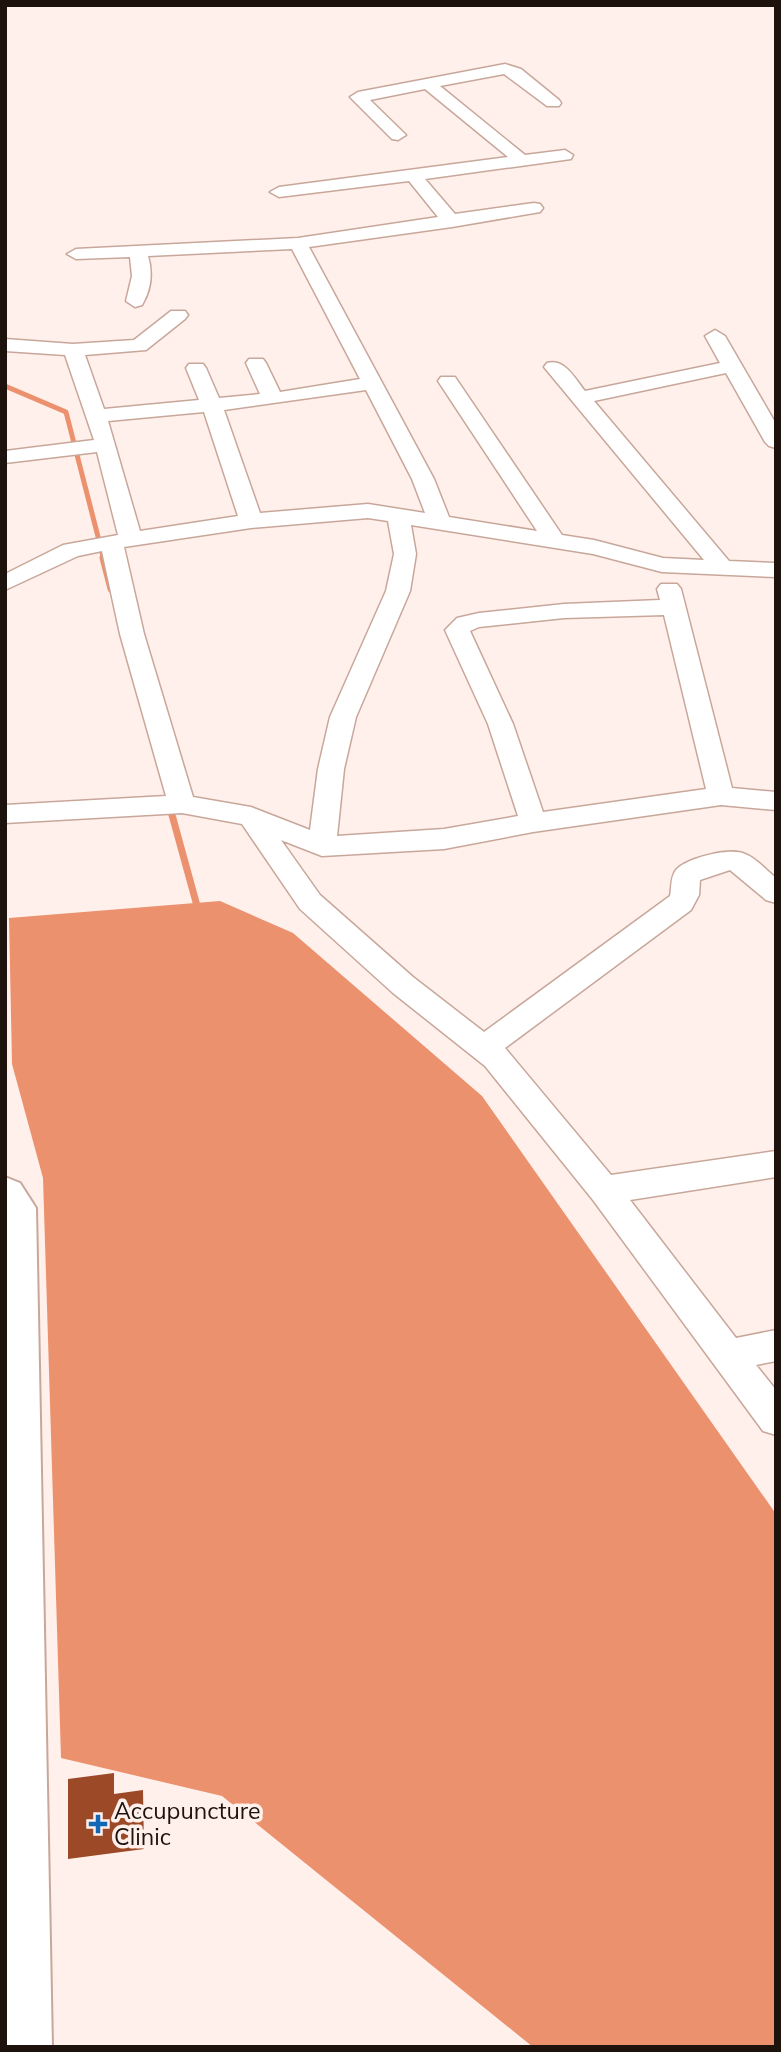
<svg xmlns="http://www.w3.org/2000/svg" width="781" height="2052" viewBox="0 0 781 2052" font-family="Mulish,sans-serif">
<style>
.water{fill:#ec916e}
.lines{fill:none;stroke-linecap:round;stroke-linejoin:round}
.stream-far1{stroke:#ec916e;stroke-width:5}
.stream{stroke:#ec916e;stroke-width:7}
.building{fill:#9c4927}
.street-casing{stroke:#c8a79a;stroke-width:3}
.secondary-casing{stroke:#c8a79a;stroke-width:4}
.street{fill:#fff;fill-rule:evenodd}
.secondary{fill:#fff;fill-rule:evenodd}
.poi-dot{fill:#1067b5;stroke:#fff0eb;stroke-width:2.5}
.labels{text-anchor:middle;stroke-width:7;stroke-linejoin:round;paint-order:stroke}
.near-poi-label{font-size:23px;fill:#1e120d;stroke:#fff0eb;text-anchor:start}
</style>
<rect width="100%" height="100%" fill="#fff0eb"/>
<path class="water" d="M 220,901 L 293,933 L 482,1096 L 776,1514 L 776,2047 L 533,2047 L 222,1796 L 61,1758 L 43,1178 L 12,1064 L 9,918 Z"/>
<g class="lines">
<path class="stream-far1" d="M 5,386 L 66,412 L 104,560"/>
<path class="stream" d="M 103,558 L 111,589
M 169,804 L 199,913"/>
</g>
<path class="building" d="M 114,1773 L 114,1794 L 143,1790 L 144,1849 L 68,1859 L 68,1779 Z"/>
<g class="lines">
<defs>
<path id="street" d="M 505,64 L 521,69 L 559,100 L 561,103 L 559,106 L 547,106 L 504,74 L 440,86 L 525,155 L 565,150 L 573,155 L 571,159 L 425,179 L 455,214 L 534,203 L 540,204 L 543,208 L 540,212 L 452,227 L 309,247 L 434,479 L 449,517 L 537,531 L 438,381 L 441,377 L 455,377 L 562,535 L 594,540 L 663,558 L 704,560 L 544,367 L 547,363 C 565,358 575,379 585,391 L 720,363 L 705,336 L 715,330 L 725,336 L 776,424 L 776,448 L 769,446 L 765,442 L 726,373 L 594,401 L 729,561 L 776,563 L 776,577 L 662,572 L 593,554 L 411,525 L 416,554 L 410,591 L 356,717 L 344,769 L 337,836 L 444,829 L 518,816 L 488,724 L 445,630 L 457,618 L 479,613 L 564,604 L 660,600 L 657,589 L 661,584 L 677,584 L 681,589 L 732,788 L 776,792 L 776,810 L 721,805 L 533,832 L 444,849 L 322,856 L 281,840 L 320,895 L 413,977 L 484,1032 L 670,896 C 672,887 670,878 676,870 C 686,858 731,847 745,854 C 756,858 766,870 776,878 L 776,903 L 766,900 L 730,870 L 700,880 L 699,895 L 691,910 L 505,1048 L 611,1175 L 776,1151 L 776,1177 L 630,1200 L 736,1338 L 776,1330 L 776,1361 L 756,1365 L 776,1390 L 776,1435 L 763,1431 L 593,1200 L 485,1066 L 393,993 L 300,909 L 242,824 L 182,813 L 5,823 L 5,805 L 166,796 L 120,634 L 102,551 L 78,556 L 5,590 L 5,574 L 63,545 L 118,535 L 97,452 L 5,463 L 5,451 L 94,440 L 65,355 L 5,351 L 5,339 L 73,344 L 134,340 L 171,311 L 185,311 L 188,315 L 185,319 L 146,350 L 85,355 L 104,409 L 199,400 L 186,368 L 189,364 L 203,364 L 206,368 L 219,398 L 260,394 L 246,363 L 249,359 L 263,359 L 266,363 L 280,392 L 360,379 L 292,249 L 148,256 C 153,273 151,290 142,305 L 135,307 L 126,301 L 132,276 L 130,257 L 76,259 L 67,254 L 76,249 L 298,238 L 438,217 L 409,181 L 279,197 L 270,192 L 279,187 L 508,157 L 425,89 L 370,100 L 406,135 L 398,140 L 392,139 L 350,97 L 358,92 ZM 366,390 L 412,479 L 425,513 L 368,504 L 260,513 L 224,410 ZM 204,412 L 238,516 L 140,531 L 108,421 ZM 368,518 L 388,521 L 394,554 L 386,591 L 330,717 L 318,769 L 310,830 L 251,807 L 193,797 L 144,634 L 124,547 L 251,528 ZM 664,615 L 706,789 L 543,812 L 513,724 L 470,631 L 479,627 L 564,618 Z"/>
<path id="secondary" d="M 5,1177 L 20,1183 L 36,1208 L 52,2047 L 5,2047 Z"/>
</defs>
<use href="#street" class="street-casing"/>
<use href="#secondary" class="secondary-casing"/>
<use href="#street" class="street"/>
<use href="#secondary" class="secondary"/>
</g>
<path class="poi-dot" d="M94.5 1813.5h7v7h7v7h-7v7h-7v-7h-7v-7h7z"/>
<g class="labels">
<g class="near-poi-label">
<text x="114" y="1819">Accupuncture<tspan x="114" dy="26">Clinic</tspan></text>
</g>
</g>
<rect width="781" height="2052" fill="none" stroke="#1e120d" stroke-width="14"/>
</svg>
